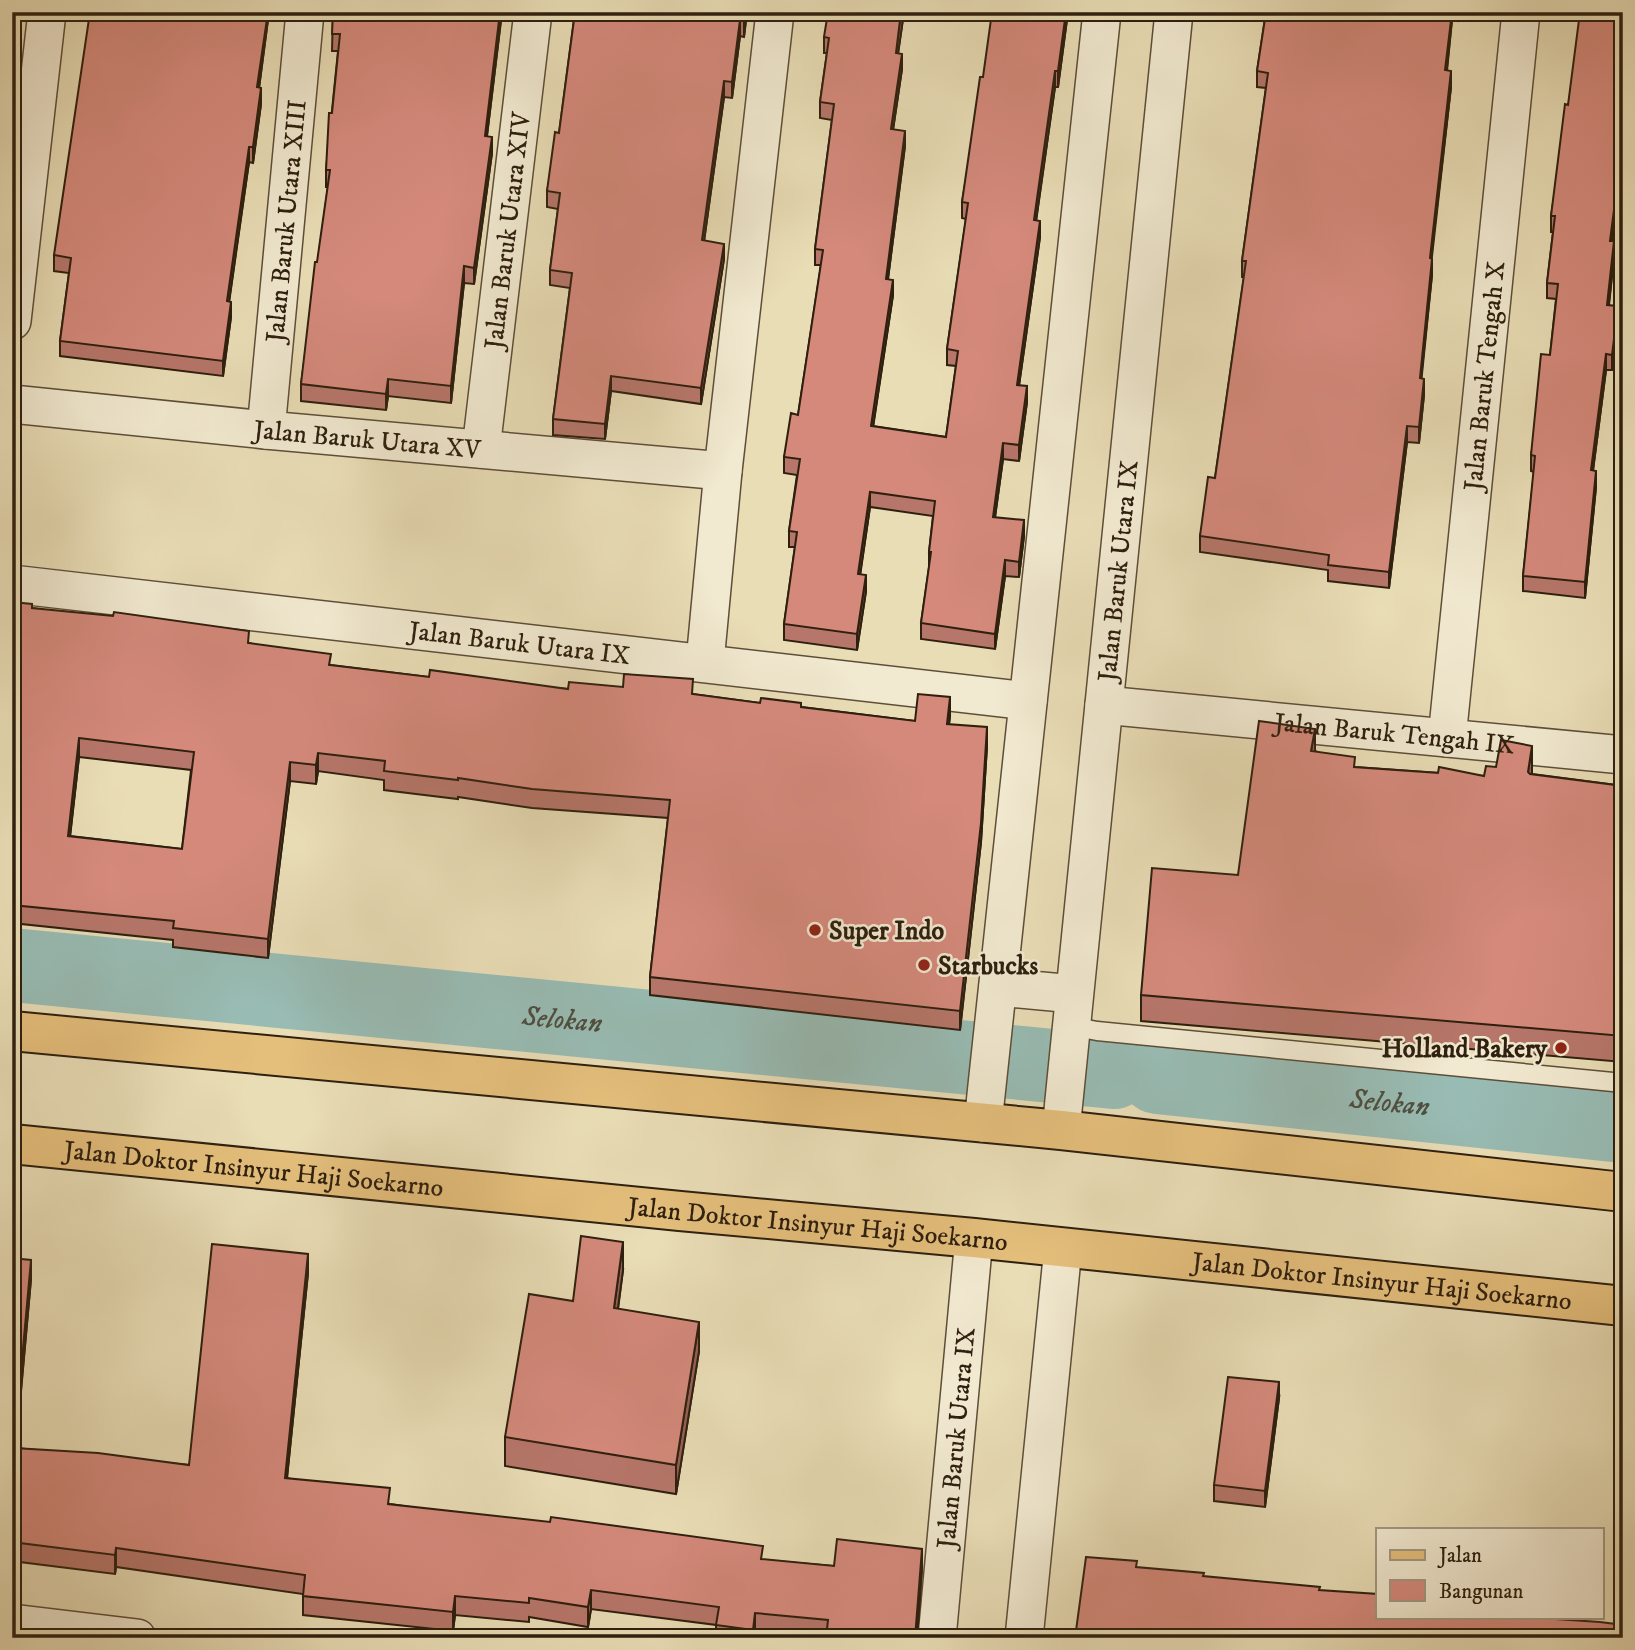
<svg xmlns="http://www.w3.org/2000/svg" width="1635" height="1650" viewBox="0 0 1635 1650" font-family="'IM FELL DW Pica',serif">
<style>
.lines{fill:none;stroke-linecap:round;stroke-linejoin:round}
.river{stroke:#98bbb3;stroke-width:74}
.service-casing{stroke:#5d4e39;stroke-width:21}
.minor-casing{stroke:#5d4e39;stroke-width:40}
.primary-casing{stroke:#2e1f0f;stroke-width:42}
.service{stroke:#f1e9d0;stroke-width:18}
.minor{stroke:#f1e9d0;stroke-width:37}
.primary{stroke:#e4be7b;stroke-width:38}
.wall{fill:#b6766a;stroke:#2e1f0f;stroke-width:2;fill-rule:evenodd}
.shaded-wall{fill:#946056;stroke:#2e1f0f;stroke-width:2}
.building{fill:#d4897b;stroke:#2e1f0f;stroke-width:2;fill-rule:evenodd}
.poi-dot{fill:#8f2418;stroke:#f1e9d0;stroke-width:2.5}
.labels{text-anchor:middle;stroke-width:5;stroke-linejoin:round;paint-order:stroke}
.street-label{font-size:26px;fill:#2e1f0f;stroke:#f1e9d0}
.poi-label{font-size:26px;font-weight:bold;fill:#2e1f0f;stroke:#f1e9d0;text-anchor:start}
.water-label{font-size:28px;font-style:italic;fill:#4e4e40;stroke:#f1e9d0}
</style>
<rect width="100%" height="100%" fill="#e9ddb6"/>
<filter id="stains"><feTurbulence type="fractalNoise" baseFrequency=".00286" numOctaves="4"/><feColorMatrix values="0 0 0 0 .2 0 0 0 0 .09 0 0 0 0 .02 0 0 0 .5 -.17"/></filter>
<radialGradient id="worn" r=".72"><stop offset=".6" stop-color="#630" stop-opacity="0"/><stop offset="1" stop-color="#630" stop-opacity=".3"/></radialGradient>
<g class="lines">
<g class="river">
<path id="s1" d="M 12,965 L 1114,1072"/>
<path id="s2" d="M 1157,1077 L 1623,1126"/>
</g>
<defs>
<path id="service" d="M 1071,1026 L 1097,1031 L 1623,1083"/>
<g id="minor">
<path d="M 12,321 L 47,12"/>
<path id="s3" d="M 12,404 L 266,430 L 723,471"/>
<path id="s4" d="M 266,430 L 305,12"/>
<path id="s5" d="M 481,449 L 533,12"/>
<path id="s6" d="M 12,584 L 1028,701"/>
<path d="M 705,662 L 723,471 L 775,12"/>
<path id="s7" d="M 1104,705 L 1623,755"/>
<path id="s8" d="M 1447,738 L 1521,12"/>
<path d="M 998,987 L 1074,994"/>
<path d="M 983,1123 L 1102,12"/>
<path id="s9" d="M 1061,1130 L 1174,12"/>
<path d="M 12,1623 L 137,1638"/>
<path id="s10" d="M 937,1638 L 974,1238"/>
<path d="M 1024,1638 L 1063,1248"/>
</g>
<g id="primary">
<path d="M 12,1031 L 1061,1130 L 1623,1192"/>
<path id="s11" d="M 12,1144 L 680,1211 L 974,1238 L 1623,1306"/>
</g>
</defs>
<use href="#service" class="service-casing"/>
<use href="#minor" class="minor-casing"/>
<use href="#primary" class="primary-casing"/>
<use href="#service" class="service"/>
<use href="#minor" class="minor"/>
<use href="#primary" class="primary"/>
</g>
<path class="wall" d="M 269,12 L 259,88 L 261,104 L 253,163 L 249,162 L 242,210 L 229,301 L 231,317 L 223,376 L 60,356 L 60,341 L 69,273 L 54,271 L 54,255 Z
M 333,12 L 502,12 L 487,136 L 492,153 L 474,284 L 464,283 L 451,403 L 388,396 L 386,410 L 301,401 L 301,384 L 328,187 L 326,187 L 326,170 L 338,51 L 332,51 Z
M 575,12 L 747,12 L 744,37 L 740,36 L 732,98 L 724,97 L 704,241 L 724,259 L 701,404 L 611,391 L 605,439 L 553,435 L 553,419 L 570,288 L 550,285 L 550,270 L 558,209 L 547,207 L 547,191 L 559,133 Z
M 904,12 L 898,53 L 902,69 L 893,129 L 905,146 L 888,279 L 893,295 L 873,426 L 946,437 L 956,366 L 947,365 L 947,349 L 966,219 L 962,218 L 962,202 L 983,77 L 1068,12 L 1058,87 L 1055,87 L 1036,220 L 1040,237 L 1019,385 L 1027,402 L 1019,461 L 1003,459 L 995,517 L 1024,536 L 1019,577 L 1005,576 L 995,649 L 921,639 L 921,623 L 929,568 L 929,552 L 933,516 L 870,507 L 860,574 L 866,591 L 857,650 L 784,640 L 784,624 L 795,547 L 789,547 L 789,531 L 797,475 L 784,473 L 784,457 L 798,415 L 821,265 L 815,265 L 815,249 L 832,120 L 820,118 L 820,102 L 827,53 L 824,53 L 824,37 Z
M 1266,12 L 1459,12 L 1458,21 L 1452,20 L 1447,71 L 1451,87 L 1431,259 L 1432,275 L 1421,379 L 1424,395 L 1419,443 L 1407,442 L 1389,588 L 1328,581 L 1328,570 L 1200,552 L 1200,536 L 1215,478 L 1244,277 L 1242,277 L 1242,261 L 1266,88 L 1257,87 L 1257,71 Z
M 1623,12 L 1623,171 L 1621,171 L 1612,241 L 1614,257 L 1609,305 L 1618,322 L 1612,370 L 1606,370 L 1593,470 L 1596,487 L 1585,598 L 1523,591 L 1523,576 L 1534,472 L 1531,471 L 1531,455 L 1550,355 L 1556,299 L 1547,298 L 1547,283 L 1553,232 L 1551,232 L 1551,216 L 1568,105 Z
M 12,602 L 32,608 L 249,643 L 331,665 L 429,677 L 568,689 L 693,694 L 760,703 L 801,707 L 915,721 L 950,716 L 949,724 L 987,746 L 981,842 L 960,1030 L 650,995 L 650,977 L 668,818 L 532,808 L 458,797 L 458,799 L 416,794 L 384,790 L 384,780 L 318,771 L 316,784 L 290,781 L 268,958 L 173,947 L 173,940 L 12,923 ZM 79,757 L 191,770 L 182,849 L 70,836 Z
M 1315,751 L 1355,767 L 1484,776 L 1532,772 L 1532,774 L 1623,786 L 1623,1062 L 1141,1021 L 1141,995 L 1238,875 Z
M 12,1258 L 31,1279 L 16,1448 L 189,1465 L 308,1273 L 287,1478 L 390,1504 L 763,1560 L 834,1566 L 922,1568 L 917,1638 L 812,1638 L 755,1632 L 754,1638 L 716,1638 L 716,1625 L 591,1609 L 588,1627 L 529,1617 L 529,1622 L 455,1615 L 453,1631 L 303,1615 L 303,1594 L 116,1567 L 115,1574 L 12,1561 Z
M 623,1270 L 618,1309 L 699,1351 L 676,1494 L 505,1466 L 505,1437 L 573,1301 Z
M 1279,1398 L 1265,1507 L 1214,1501 L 1214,1485 Z"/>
<path class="shaded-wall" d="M 268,12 L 269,12 L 257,103 L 257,87 Z
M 500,12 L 502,12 L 485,152 L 485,136 Z
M 745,12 L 747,12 L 744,37 L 744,21 Z
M 901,12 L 904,12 L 896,68 L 896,53 Z
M 1066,12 L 1068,12 L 1058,87 L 1058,71 Z
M 1452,12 L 1452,20 L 1445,86 L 1445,70 Z
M 740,20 L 740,36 L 732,98 L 732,82 Z
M 902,54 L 902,69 L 891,144 L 891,129 Z
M 1055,71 L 1055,87 L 1034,236 L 1034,220 Z
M 1451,71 L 1451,87 L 1430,274 L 1430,258 Z
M 724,81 L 724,97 L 702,256 L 702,240 Z
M 261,88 L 261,104 L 253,163 L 253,147 Z
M 905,131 L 905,146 L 886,294 L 886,279 Z
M 492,137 L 492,153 L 474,284 L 474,268 Z
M 249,147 L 249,162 L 227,317 L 227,301 Z
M 1621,155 L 1621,171 L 1610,257 L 1610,241 Z
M 1040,221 L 1040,237 L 1017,400 L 1017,385 Z
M 1614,241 L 1614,257 L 1607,321 L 1607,305 Z
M 724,244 L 724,259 L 701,404 L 701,388 Z
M 1432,259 L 1432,275 L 1420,394 L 1420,378 Z
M 464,266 L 464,283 L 451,403 L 451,386 Z
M 893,280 L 893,295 L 871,441 L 871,426 Z
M 231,302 L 231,317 L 223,376 L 223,361 Z
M 1618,306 L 1618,322 L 1612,370 L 1612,355 Z
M 1606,354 L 1606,370 L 1591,486 L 1591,470 Z
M 611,376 L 611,391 L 605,439 L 605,424 Z
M 388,379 L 388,396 L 386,410 L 386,394 Z
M 1424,379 L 1424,395 L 1419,443 L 1419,427 Z
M 1027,386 L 1027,402 L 1019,461 L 1019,445 Z
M 1407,426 L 1407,442 L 1389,588 L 1389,572 Z
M 1003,443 L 1003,459 L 993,532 L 993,517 Z
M 1596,471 L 1596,487 L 1585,598 L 1585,582 Z
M 870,492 L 870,507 L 858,590 L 858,574 Z
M 1024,520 L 1024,536 L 1019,577 L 1019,562 Z
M 1005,560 L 1005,576 L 995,649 L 995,634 Z
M 866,575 L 866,591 L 857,650 L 857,634 Z
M 950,697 L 950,716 L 947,743 L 947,724 Z
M 987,727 L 987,746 L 981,842 L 960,1030 L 960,1011 Z
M 1315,729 L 1315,755 L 1311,751 Z
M 79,738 L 79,757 L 68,855 L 68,836 Z
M 1532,746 L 1532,772 L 1528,798 L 1528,772 Z
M 318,753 L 318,771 L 316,784 L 316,765 Z
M 290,762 L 290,781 L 268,958 L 268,939 Z
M 623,1242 L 623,1270 L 614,1337 L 614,1308 Z
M 308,1254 L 308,1273 L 285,1497 L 285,1478 Z
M 31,1260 L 31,1279 L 14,1467 L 14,1448 Z
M 699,1322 L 699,1351 L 676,1494 L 676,1465 Z
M 1279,1382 L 1279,1398 L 1265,1507 L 1265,1491 Z
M 116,1548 L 116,1567 L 115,1574 L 115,1555 Z
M 922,1549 L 922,1568 L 917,1638 L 915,1638 Z
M 591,1590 L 591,1609 L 588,1627 L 588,1607 Z
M 455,1596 L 455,1615 L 453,1631 L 453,1612 Z
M 755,1613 L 755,1632 L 754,1638 L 753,1638 Z"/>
<path class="building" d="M 90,12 L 268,12 L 257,87 L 261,88 L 253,147 L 249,147 L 227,301 L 231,302 L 223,361 L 60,341 L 71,258 L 54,255 Z
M 333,12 L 500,12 L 485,136 L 492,137 L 474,268 L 464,266 L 451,386 L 388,379 L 386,394 L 301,384 L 315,262 L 317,262 L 330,170 L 326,170 L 329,113 L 332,113 L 340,34 L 332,34 Z
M 575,12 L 745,12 L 744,21 L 740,20 L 732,82 L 724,81 L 702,240 L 724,244 L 701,388 L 611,376 L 605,424 L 553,419 L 572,273 L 550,270 L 560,193 L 547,191 L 555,132 L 559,133 Z
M 828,12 L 901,12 L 896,53 L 902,54 L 891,129 L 905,131 L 886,279 L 893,280 L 871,426 L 946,437 L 958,351 L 947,349 L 968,203 L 962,202 L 980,77 L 983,77 L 992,12 L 1066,12 L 1058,71 L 1055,71 L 1034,220 L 1040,221 L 1017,385 L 1027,386 L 1019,445 L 1003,443 L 993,517 L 1024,520 L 1019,562 L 1005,560 L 995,634 L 921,623 L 931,552 L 929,552 L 935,501 L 870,492 L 858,574 L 866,575 L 857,634 L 784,624 L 797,532 L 789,531 L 800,459 L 784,457 L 791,413 L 798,415 L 823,250 L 815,249 L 834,104 L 820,102 L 829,38 L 824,37 Z
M 1266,12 L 1452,12 L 1445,70 L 1451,71 L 1430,258 L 1432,259 L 1420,378 L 1424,379 L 1419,427 L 1407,426 L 1389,572 L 1328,565 L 1329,555 L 1200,536 L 1208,477 L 1215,478 L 1246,261 L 1242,261 L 1268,73 L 1257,71 Z
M 1580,12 L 1623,12 L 1623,155 L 1621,155 L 1610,241 L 1614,241 L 1607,305 L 1618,306 L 1612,355 L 1606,354 L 1591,470 L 1596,471 L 1585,582 L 1523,576 L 1535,456 L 1531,455 L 1541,354 L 1550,355 L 1558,284 L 1547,283 L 1555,216 L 1551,216 L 1565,104 L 1568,105 Z
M 12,602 L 32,604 L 32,608 L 113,616 L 114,612 L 249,631 L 248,643 L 331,654 L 329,665 L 429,677 L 430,670 L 568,689 L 569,682 L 623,687 L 624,674 L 693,679 L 692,694 L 760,703 L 761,698 L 801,703 L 801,707 L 915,721 L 918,694 L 950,697 L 947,724 L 987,727 L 981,823 L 960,1011 L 650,977 L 670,800 L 532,789 L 458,778 L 458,780 L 416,775 L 384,771 L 385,761 L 318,753 L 316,765 L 290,762 L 268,939 L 173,928 L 174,921 L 12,905 ZM 79,738 L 194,752 L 182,849 L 68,836 Z
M 1259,721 L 1315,729 L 1311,751 L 1355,757 L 1354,767 L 1438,773 L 1439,767 L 1484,776 L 1486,766 L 1496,767 L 1501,740 L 1532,746 L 1528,772 L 1530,774 L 1623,786 L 1623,1036 L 1141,995 L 1152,868 L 1238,875 Z
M 581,1236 L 623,1242 L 614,1308 L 699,1322 L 676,1465 L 505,1437 L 529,1294 L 573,1301 Z
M 212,1244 L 308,1254 L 285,1478 L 390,1488 L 388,1504 L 550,1522 L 551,1517 L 763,1546 L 761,1559 L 834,1566 L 837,1539 L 922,1549 L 915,1638 L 826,1638 L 828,1620 L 755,1613 L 753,1630 L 716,1625 L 719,1607 L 591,1590 L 588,1607 L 529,1598 L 529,1603 L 455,1596 L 453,1612 L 303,1596 L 305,1575 L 116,1548 L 115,1555 L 12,1542 L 12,1258 L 31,1260 L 14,1448 L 98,1453 L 189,1465 Z
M 1228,1377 L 1279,1382 L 1265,1491 L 1214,1485 Z
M 1086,1557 L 1137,1561 L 1136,1567 L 1204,1573 L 1203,1576 L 1320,1587 L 1319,1590 L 1378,1594 L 1378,1617 L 1541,1617 L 1541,1618 L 1600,1622 L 1623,1625 L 1623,1638 L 1075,1638 Z"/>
<g class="poi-dot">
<circle cx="815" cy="930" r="7"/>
<circle cx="924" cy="965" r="7"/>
<circle cx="1561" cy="1048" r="7"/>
</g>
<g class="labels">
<g class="street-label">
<text dy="9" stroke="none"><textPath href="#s4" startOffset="210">Jalan Baruk Utara XIII</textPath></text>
<text dy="9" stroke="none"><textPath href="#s5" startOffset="220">Jalan Baruk Utara XIV</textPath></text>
<text dy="9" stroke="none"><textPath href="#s8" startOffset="364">Jalan Baruk Tengah X</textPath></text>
<text dy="9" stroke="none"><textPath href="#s3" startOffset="357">Jalan Baruk Utara XV</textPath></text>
<text dy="9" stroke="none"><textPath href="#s9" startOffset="562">Jalan Baruk Utara IX</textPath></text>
<text dy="9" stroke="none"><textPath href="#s6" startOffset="511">Jalan Baruk Utara IX</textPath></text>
<text dy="9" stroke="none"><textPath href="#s7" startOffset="292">Jalan Baruk Tengah IX</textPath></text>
<text dy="9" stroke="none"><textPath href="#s11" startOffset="243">Jalan Doktor Insinyur Haji Soekarno</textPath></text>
<text dy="9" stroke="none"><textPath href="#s11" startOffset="810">Jalan Doktor Insinyur Haji Soekarno</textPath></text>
<text dy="9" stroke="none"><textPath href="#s11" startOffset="1377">Jalan Doktor Insinyur Haji Soekarno</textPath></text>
<text dy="9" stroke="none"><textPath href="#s10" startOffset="201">Jalan Baruk Utara IX</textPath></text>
</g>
<g class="poi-label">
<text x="829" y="939">Super Indo</text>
<text x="938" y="974">Starbucks</text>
<text x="1547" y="1057" text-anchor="end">Holland Bakery</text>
</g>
<g class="water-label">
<text dy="10" stroke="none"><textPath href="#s1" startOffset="553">Selokan</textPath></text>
<text dy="10" stroke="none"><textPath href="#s2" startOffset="234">Selokan</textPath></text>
</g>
</g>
<rect width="1635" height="1650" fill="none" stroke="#e9ddb6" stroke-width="42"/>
<rect x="14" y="14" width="1607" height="1622" fill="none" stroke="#2e1f0f" stroke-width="3.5"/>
<rect x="21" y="21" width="1593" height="1608" fill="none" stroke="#2e1f0f" stroke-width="2"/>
<rect x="1376" y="1528" width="228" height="91" fill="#f1e9d0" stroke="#a39883" stroke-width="2"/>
<rect x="1390" y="1550" width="35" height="10" fill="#e4be7b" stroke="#a39883" stroke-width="2"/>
<text x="1439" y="1562" font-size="21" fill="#2e1f0f">Jalan</text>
<rect x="1390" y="1580" width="35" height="21" fill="#d4897b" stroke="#a39883" stroke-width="2"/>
<text x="1439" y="1598" font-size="21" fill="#2e1f0f">Bangunan</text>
<rect width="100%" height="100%" filter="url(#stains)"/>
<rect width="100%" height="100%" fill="url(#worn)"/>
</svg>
